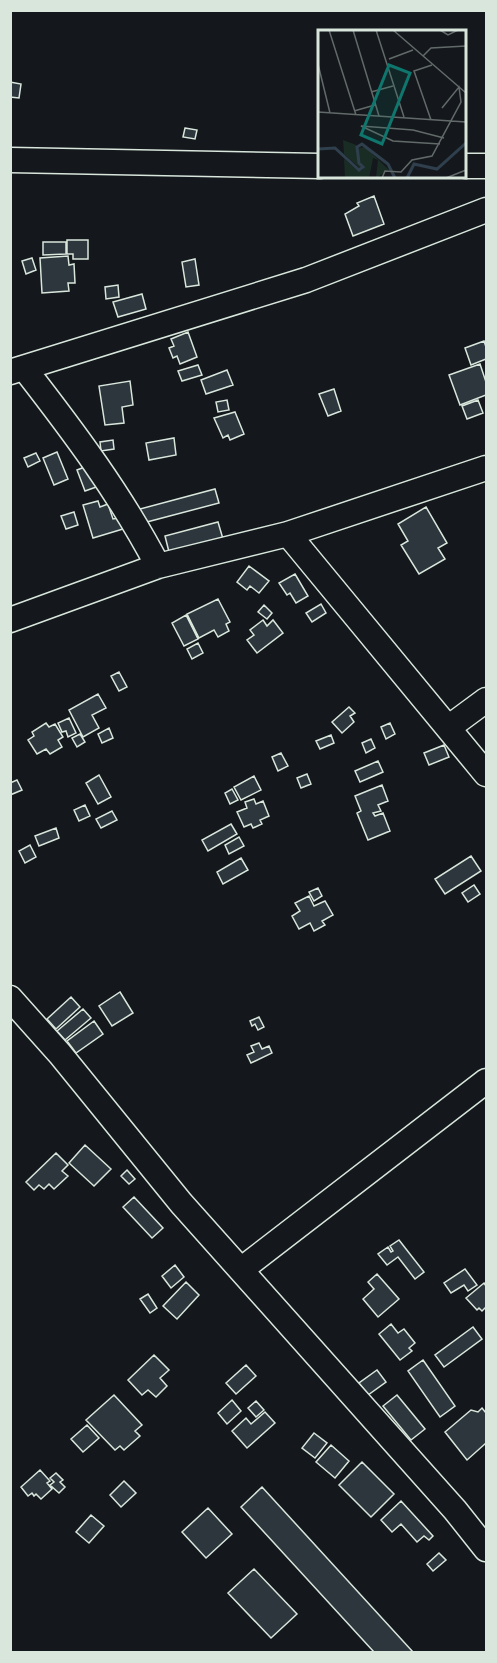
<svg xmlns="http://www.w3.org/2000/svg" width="497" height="1663" viewBox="0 0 497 1663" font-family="'PT Sans Narrow',sans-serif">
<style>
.building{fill:#2c363c;stroke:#d8e6dc;stroke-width:1.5}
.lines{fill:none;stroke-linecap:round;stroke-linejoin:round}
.minor-casing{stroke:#d8e6dc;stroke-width:27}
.minor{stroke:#14181c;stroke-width:24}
.inset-river{fill:none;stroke:#2f3f4d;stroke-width:3}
.inset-road{fill:none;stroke:#626a69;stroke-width:1.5}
.view{fill:#0f766e;fill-opacity:0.15;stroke:#0f766e;stroke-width:3}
.inset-edge{fill:none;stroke:#d8e6dc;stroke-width:3}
</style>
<rect width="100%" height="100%" fill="#14181c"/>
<path class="building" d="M 10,82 L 21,84 L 19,98 L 10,97 Z
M 185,128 L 197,130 L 195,139 L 183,137 Z
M 374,196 L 384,224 L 353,236 L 345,214 L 359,206 L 357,203 Z
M 67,240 L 88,240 L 88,259 L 73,259 L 73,254 L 67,254 Z
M 43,242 L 66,242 L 66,254 L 43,255 Z
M 68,256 L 69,265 L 74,264 L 75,283 L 68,283 L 69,291 L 42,293 L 40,258 Z
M 32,258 L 36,270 L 26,274 L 22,261 Z
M 195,259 L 199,285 L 186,287 L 182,262 Z
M 118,285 L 119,297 L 106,299 L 105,287 Z
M 142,294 L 146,309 L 118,317 L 113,302 Z
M 188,332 L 197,357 L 180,364 L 177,356 L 173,358 L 169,348 L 174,346 L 171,339 Z
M 484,341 L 486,347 L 486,359 L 471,365 L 465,348 Z
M 480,364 L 486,382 L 486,395 L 460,405 L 449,375 Z
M 198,365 L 202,375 L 182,381 L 178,371 Z
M 227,370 L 233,385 L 206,394 L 201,380 Z
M 130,381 L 133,405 L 122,407 L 124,423 L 105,425 L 99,386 Z
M 334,389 L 341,411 L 328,416 L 319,394 Z
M 227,400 L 229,410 L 218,412 L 216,402 Z
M 478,400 L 483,413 L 467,419 L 462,406 Z
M 235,412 L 244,434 L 230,440 L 228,435 L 223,438 L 214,418 Z
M 174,438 L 176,455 L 149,460 L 146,443 Z
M 113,440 L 114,449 L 101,451 L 100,442 Z
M 57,452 L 68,479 L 54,485 L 43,458 Z
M 36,453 L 40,461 L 28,467 L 24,458 Z
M 90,465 L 99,486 L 85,491 L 77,470 Z
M 215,489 L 219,503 L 143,523 L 140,509 Z
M 98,501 L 100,507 L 108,504 L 113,519 L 119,518 L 123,529 L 93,538 L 83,505 Z
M 426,507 L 447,543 L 438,548 L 445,559 L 419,574 L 401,545 L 408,541 L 398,524 Z
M 74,512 L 78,525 L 66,529 L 61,516 Z
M 218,522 L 223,539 L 169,552 L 165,536 Z
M 249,566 L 269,581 L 259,593 L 250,586 L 247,590 L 237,582 Z
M 295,574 L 308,596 L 296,603 L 290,593 L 287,595 L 279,583 Z
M 218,599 L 230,622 L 226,624 L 229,631 L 218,637 L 214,630 L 199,638 L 187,614 Z
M 321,604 L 326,613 L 312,622 L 306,613 Z
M 264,605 L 272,613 L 267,619 L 258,612 Z
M 186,615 L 198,639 L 184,646 L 172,623 Z
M 263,620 L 267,626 L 273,620 L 283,633 L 257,653 L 247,640 L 254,635 L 250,630 Z
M 198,643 L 203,653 L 192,659 L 187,649 Z
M 119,672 L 127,687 L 119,691 L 111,676 Z
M 98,694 L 106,708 L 92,715 L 99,728 L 83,737 L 69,710 Z
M 349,707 L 355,713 L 350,716 L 354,722 L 342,733 L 332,722 Z
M 69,718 L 76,733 L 68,737 L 66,731 L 62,732 L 58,723 Z
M 46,723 L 49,727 L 55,724 L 63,737 L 58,740 L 62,747 L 50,754 L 46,749 L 37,754 L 28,740 L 34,736 L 32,732 Z
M 390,723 L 395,734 L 386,739 L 381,727 Z
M 109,728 L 113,738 L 102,743 L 98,734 Z
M 80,734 L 85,742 L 77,747 L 72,738 Z
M 331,735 L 334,743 L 320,749 L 316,741 Z
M 371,739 L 375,748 L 366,753 L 362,743 Z
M 444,745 L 449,757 L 429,765 L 424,753 Z
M 281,753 L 288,766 L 278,771 L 272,757 Z
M 378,761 L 383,772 L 360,782 L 355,771 Z
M 307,774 L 311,784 L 301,788 L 297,778 Z
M 99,775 L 111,797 L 98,804 L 86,783 Z
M 254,776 L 261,790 L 241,800 L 234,787 Z
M 17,780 L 22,790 L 10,795 L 10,783 Z
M 382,785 L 388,801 L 378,805 L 381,811 L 373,813 L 375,816 L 383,813 L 390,831 L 368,840 L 357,813 L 361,811 L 355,796 Z
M 232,789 L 238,800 L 230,804 L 225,793 Z
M 254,799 L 256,804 L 263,801 L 269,816 L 260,820 L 262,824 L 253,828 L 251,824 L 244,827 L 237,812 L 247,808 L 245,802 Z
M 85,805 L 90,816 L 79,821 L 74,810 Z
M 112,811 L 117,820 L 101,828 L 96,819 Z
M 231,824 L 237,834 L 208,851 L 202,840 Z
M 56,828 L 59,838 L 39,846 L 35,836 Z
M 239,837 L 244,846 L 229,854 L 225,845 Z
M 30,845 L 36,857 L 25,863 L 19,851 Z
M 471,856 L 481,871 L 445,894 L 435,879 Z
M 241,858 L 248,870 L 223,884 L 217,872 Z
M 474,885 L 480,894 L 468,902 L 462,893 Z
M 318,888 L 322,896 L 314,901 L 309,892 Z
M 309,896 L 314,906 L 325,901 L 333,915 L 322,921 L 325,925 L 314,931 L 310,923 L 299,929 L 292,916 L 300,911 L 295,903 Z
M 120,992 L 133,1013 L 112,1026 L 99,1006 Z
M 71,997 L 80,1007 L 56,1029 L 47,1019 Z
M 83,1009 L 91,1018 L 65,1040 L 57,1031 Z
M 259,1017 L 264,1027 L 258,1030 L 255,1024 L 252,1026 L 250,1021 Z
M 94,1021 L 103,1034 L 76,1053 L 67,1041 Z
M 259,1043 L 262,1049 L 269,1046 L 272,1053 L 251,1063 L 247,1055 L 254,1052 L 251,1046 Z
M 85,1145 L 111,1169 L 94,1186 L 69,1163 Z
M 56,1153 L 68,1165 L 62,1171 L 68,1176 L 54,1189 L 49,1184 L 44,1189 L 39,1185 L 34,1190 L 26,1182 Z
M 127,1170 L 135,1179 L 129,1184 L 121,1176 Z
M 134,1197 L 163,1228 L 152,1238 L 123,1207 Z
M 399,1240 L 424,1272 L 415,1279 L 398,1257 L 387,1265 L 378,1254 L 388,1247 L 391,1252 L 393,1251 L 390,1246 Z
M 175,1265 L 184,1277 L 171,1288 L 162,1276 Z
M 465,1269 L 477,1285 L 468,1291 L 464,1285 L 451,1293 L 444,1283 Z
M 377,1274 L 399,1299 L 378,1317 L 363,1299 L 374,1289 L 368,1282 Z
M 186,1282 L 199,1295 L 177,1319 L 163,1306 Z
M 484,1283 L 486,1286 L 486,1307 L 482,1311 L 479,1308 L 477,1310 L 466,1298 Z
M 148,1294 L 157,1308 L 150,1313 L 140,1299 Z
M 391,1324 L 398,1333 L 404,1329 L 415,1343 L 409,1348 L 412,1351 L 400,1360 L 379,1334 Z
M 473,1327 L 482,1339 L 444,1367 L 435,1355 Z
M 154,1355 L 169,1370 L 160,1378 L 167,1386 L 156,1397 L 148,1390 L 142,1395 L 128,1380 Z
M 423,1360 L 455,1406 L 440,1417 L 408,1371 Z
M 246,1365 L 256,1376 L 236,1394 L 226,1383 Z
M 377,1370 L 386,1382 L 368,1395 L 359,1383 Z
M 114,1395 L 142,1425 L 135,1431 L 140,1436 L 124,1450 L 120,1446 L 115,1450 L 86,1420 Z
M 397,1395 L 425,1429 L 411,1440 L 383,1406 Z
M 232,1400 L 241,1411 L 227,1424 L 218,1413 Z
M 256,1401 L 264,1410 L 256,1417 L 248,1408 Z
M 482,1408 L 486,1413 L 486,1443 L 467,1460 L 445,1432 L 471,1410 L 478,1412 Z
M 265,1412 L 275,1423 L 247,1448 L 232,1431 L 246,1418 L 251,1424 Z
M 87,1425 L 99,1438 L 83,1452 L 71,1439 Z
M 314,1433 L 327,1443 L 315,1458 L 302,1448 Z
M 331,1445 L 349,1461 L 335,1478 L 316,1462 Z
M 362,1462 L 394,1494 L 371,1517 L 339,1485 Z
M 40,1470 L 50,1481 L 47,1483 L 52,1489 L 41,1499 L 36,1494 L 34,1496 L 32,1493 L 28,1496 L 21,1487 Z
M 56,1473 L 63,1480 L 60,1482 L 65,1487 L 59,1493 L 50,1485 L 54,1482 L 50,1478 Z
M 124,1481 L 136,1493 L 121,1507 L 110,1495 Z
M 262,1487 L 413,1652 L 374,1652 L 241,1507 Z
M 401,1501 L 433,1536 L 429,1540 L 424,1536 L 417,1542 L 401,1524 L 392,1532 L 381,1520 Z
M 208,1508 L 232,1534 L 206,1558 L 182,1532 Z
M 91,1515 L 104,1526 L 89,1543 L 76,1532 Z
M 439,1553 L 446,1560 L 433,1571 L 427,1564 Z
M 254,1569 L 297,1614 L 271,1638 L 228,1593 Z"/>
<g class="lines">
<defs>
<path id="minor" d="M 10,160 L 320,166
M 466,166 L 486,166
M 24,368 C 73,431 121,495 158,566
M 10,372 L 306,280 L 486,210
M 288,534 L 486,774
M 10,620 L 158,566 L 288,534 L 486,468
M 448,728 L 486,700
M 10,998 L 60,1054 L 181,1203 L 455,1510 L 486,1549
M 242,1269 L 486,1081"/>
</defs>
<use href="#minor" class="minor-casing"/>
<use href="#minor" class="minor"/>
</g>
<g transform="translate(318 30)">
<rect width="148" height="148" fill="#14181c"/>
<path d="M 25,110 L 38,115 L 43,139 L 26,124 ZM 47,117 L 71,140 L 58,148 L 60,130 L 55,128 L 51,148 L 27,148 L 26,129 L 40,141 L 45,140 L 40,124 L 41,118 Z" fill="#1a2d24"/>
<path class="inset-river" d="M 0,119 L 17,118 L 41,140 L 45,137 L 41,133 L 39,117 L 44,114 L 70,134 L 77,148M 89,148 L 96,134 L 119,139 L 148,113"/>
<path class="inset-road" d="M 11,0 L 38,85M 35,0 L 61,86M 58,0 L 86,87M 75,0 L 148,63M 122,0 L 130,5 L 140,0M 105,26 L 113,18 L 148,16M 71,29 L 95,20M 0,34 L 12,83M 53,62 L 75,56M 36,81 L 57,75M 0,82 L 148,92M 113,90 L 96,41 L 114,35M 122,114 L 75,111 L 43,96 L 95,100 L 126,108M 64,148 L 67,141 L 83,142 L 94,130 L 114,126 L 143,72 L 141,57 L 124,78M 128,148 L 148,140"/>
<path class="view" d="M 71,35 L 92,43 L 64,114 L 43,105 Z"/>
<rect width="148" height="148" class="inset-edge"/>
</g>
<rect width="497" height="1663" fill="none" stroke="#d8e6dc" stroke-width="24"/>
</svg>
